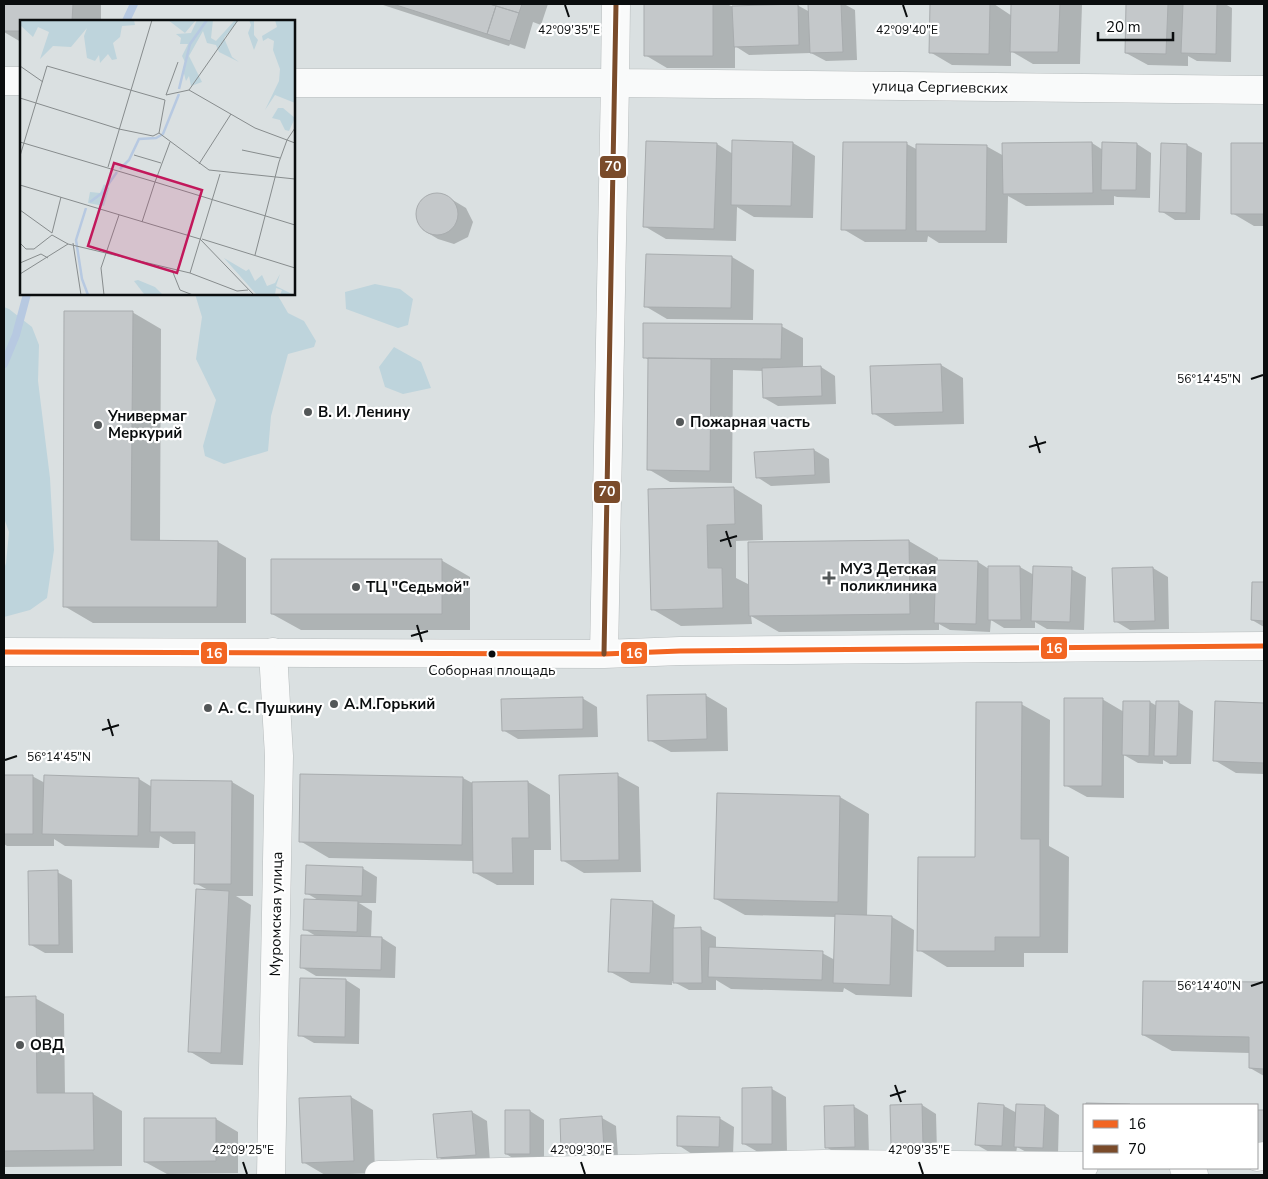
<svg xmlns="http://www.w3.org/2000/svg" width="1268" height="1179" viewBox="0 0 1268 1179" font-family="'Nunito Sans',sans-serif">
<style>
.green{fill:#bed4dc}
.shadow{fill:#0003}
.lines{fill:none;stroke-linecap:round;stroke-linejoin:round}
.stream{stroke:#b7c9e1;stroke-width:8}
.building{fill:#c4c8ca;stroke:#a8acae}
.minor-casing{stroke:#b7bcbd;stroke-width:29}
.major-casing{stroke:#b7bcbd;stroke-width:29}
.minor{stroke:#f9fafa;stroke-width:28}
.major{stroke:#f9fafa;stroke-width:28}
.bus-1-casing{stroke:#fff;stroke-width:9}
.bus-2-casing{stroke:#fff;stroke-width:9}
.bus-1{stroke:#f26522;stroke-width:5}
.bus-2{stroke:#7a4b2a;stroke-width:5}
.ticks{fill:none;stroke:#0a0d0e;stroke-width:2}
.poi-dot{fill:#535758;stroke:#fff;stroke-width:2}
.bus-dot{fill:#0a0d0e;stroke:#fff;stroke-width:2}
.labels{text-anchor:middle;stroke-width:4.5;stroke-linejoin:round;paint-order:stroke}
.bus-label{font-size:14px;fill:#0a0d0e;stroke:#fff}
.street-label{font-size:15px;fill:#0a0d0e;stroke:#fff}
.poi-label{font-size:15px;font-weight:bold;fill:#0a0d0e;stroke:#fff;text-anchor:start}
.inset-river{fill:none;stroke:#b7c9e1;stroke-width:2.5}
.inset-road{fill:none;stroke:#878c8d;stroke-width:1}
.view{fill:#c2185b;fill-opacity:0.15;stroke:#c2185b;stroke-width:2.5}
.inset-edge{fill:none;stroke:#0a0d0e;stroke-width:2.5}
.ticks-label{font-size:12px;text-anchor:middle;fill:#0a0d0e;stroke:#fff;stroke-width:4.5;stroke-linejoin:round;paint-order:stroke}
.line-badge{stroke:#fff;stroke-width:2}
.badge-label{font-size:14px;text-anchor:middle;font-weight:bold;fill:#fff}
</style>
<rect width="100%" height="100%" fill="#dae0e1"/>
<path class="green" d="M 375,284 L 400,289 L 413,299 L 408,325 L 398,328 L 346,309 L 345,292 Z
M 195,294 L 277,294 L 288,313 L 304,321 L 316,341 L 314,347 L 288,354 L 271,416 L 268,451 L 224,464 L 205,456 L 203,446 L 216,400 L 196,359 L 202,317 Z
M 4,307 L 9,309 L 32,327 L 39,345 L 38,381 L 50,478 L 54,550 L 47,598 L 30,610 L 4,617 L 4,569 L 6,563 L 9,532 L 4,518 Z
M 394,347 L 421,362 L 431,388 L 403,394 L 385,387 L 379,367 Z"/>
<path class="shadow" d="M 4,4 L 101,4 L 101,21 L 21,21 L 21,42 L 4,32 Z
M 380,4 L 548,4 L 541,25 L 533,22 L 525,49 L 510,44 L 509,46 Z
M 645,4 L 727,4 L 733,7 L 797,5 L 810,12 L 809,4 L 844,4 L 855,10 L 857,60 L 826,61 L 811,53 L 749,55 L 735,46 L 735,68 L 667,68 L 645,55 Z
M 931,4 L 994,4 L 1012,16 L 1013,4 L 1080,4 L 1082,5 L 1080,64 L 1033,64 L 1011,51 L 1011,66 L 952,65 L 930,52 Z
M 1128,4 L 1225,4 L 1232,8 L 1231,62 L 1197,61 L 1188,56 L 1188,66 L 1148,65 L 1126,53 Z
M 793,143 L 815,156 L 813,218 L 754,217 L 737,207 L 736,241 L 666,239 L 644,226 L 717,144 L 733,154 Z
M 1092,143 L 1103,150 L 1137,144 L 1151,153 L 1150,198 L 1117,197 L 1114,196 L 1114,205 L 1026,206 L 1008,196 L 1007,243 L 939,243 L 928,236 L 927,242 L 865,242 L 843,229 L 907,144 L 918,150 L 986,146 L 1004,156 L 1003,144 Z
M 1162,144 L 1187,145 L 1202,153 L 1200,220 L 1175,220 L 1161,211 Z
M 1232,144 L 1264,144 L 1264,226 L 1254,226 L 1232,213 Z
M 436,194 L 451,199 L 466,208 L 473,222 L 468,237 L 454,244 L 438,239 L 423,230 L 416,216 L 421,200 Z
M 732,257 L 754,270 L 753,320 L 667,319 L 645,306 Z
M 132,312 L 161,329 L 160,541 L 218,542 L 246,558 L 246,623 L 93,623 L 64,606 Z
M 781,326 L 803,338 L 803,368 L 821,367 L 835,376 L 836,404 L 778,406 L 764,398 L 763,371 L 733,370 L 732,483 L 670,482 L 648,469 L 649,360 L 644,357 Z
M 941,365 L 963,378 L 964,424 L 895,426 L 873,413 Z
M 814,450 L 829,459 L 830,483 L 771,486 L 757,477 L 756,453 Z
M 734,488 L 762,505 L 763,540 L 736,541 L 736,578 L 750,585 L 909,541 L 938,558 L 938,561 L 978,562 L 989,569 L 1020,567 L 1034,575 L 1071,569 L 1086,577 L 1084,630 L 1047,629 L 1035,622 L 1035,628 L 1004,628 L 991,620 L 990,632 L 950,630 L 939,624 L 939,630 L 779,632 L 751,616 L 752,624 L 681,626 L 652,609 L 649,491 Z
M 441,560 L 470,577 L 470,630 L 301,630 L 272,614 Z
M 1153,568 L 1168,577 L 1169,629 L 1130,630 L 1115,621 Z
M 1253,583 L 1264,583 L 1264,627 L 1252,620 Z
M 705,695 L 727,708 L 728,751 L 671,752 L 649,740 Z
M 582,698 L 597,707 L 598,737 L 518,739 L 503,730 Z
M 1102,699 L 1124,712 L 1150,702 L 1157,706 L 1178,702 L 1193,711 L 1191,764 L 1170,764 L 1163,760 L 1163,764 L 1138,763 L 1124,755 L 1124,798 L 1087,797 L 1065,785 Z
M 1216,702 L 1264,704 L 1264,774 L 1236,773 L 1214,760 Z
M 1021,704 L 1050,720 L 1049,846 L 1069,857 L 1068,953 L 1024,953 L 1024,967 L 947,967 L 919,950 L 976,858 Z
M 617,775 L 639,787 L 641,872 L 584,873 L 562,860 Z
M 4,776 L 32,776 L 45,783 L 139,779 L 152,787 L 152,781 L 232,782 L 254,795 L 253,896 L 236,896 L 251,905 L 243,1065 L 211,1064 L 189,1051 L 210,891 L 195,883 L 196,844 L 173,844 L 160,836 L 159,848 L 65,846 L 54,839 L 54,846 L 7,846 L 4,844 Z
M 463,778 L 474,784 L 528,782 L 550,795 L 551,850 L 534,850 L 534,885 L 497,885 L 475,873 L 474,861 L 329,858 L 300,841 Z
M 840,797 L 869,814 L 867,917 L 892,917 L 914,930 L 912,997 L 856,995 L 844,988 L 843,992 L 731,989 L 716,980 L 716,990 L 689,990 L 672,981 L 672,985 L 631,983 L 609,971 L 653,902 L 675,915 L 674,929 L 701,929 L 716,937 L 716,949 L 822,953 L 835,960 L 836,917 L 745,915 L 716,899 Z
M 362,868 L 377,877 L 376,903 L 359,903 L 372,911 L 371,938 L 382,938 L 396,947 L 395,978 L 316,976 L 301,967 L 316,936 L 304,929 L 320,901 L 306,893 Z
M 57,872 L 72,880 L 73,953 L 45,953 L 31,945 Z
M 346,980 L 360,989 L 359,1044 L 314,1043 L 300,1035 Z
M 1144,982 L 1264,983 L 1264,1076 L 1250,1068 L 1250,1053 L 1172,1051 L 1143,1035 Z
M 4,998 L 35,998 L 64,1014 L 65,1094 L 93,1094 L 122,1111 L 122,1166 L 4,1167 Z
M 772,1089 L 786,1097 L 787,1152 L 758,1152 L 744,1144 Z
M 351,1097 L 373,1110 L 375,1173 L 325,1175 L 303,1162 Z
M 922,1105 L 936,1114 L 937,1152 L 907,1153 L 893,1145 Z
M 853,1106 L 868,1115 L 869,1155 L 841,1156 L 826,1147 Z
M 1004,1106 L 1017,1113 L 1045,1106 L 1059,1115 L 1058,1155 L 1030,1154 L 1017,1147 L 1016,1154 L 991,1153 L 977,1145 Z
M 530,1111 L 544,1120 L 544,1162 L 520,1162 L 506,1154 Z
M 1257,1111 L 1264,1111 L 1264,1152 L 1257,1152 Z
M 472,1112 L 487,1121 L 490,1162 L 453,1166 L 438,1157 Z
M 602,1118 L 616,1126 L 618,1157 L 577,1159 L 563,1151 Z
M 719,1118 L 734,1127 L 733,1155 L 692,1154 L 678,1145 Z
M 216,1119 L 238,1132 L 238,1173 L 167,1174 L 145,1162 Z"/>
<g class="lines">
<path class="stream" d="M 126,21 L 134,4
M 4,364 L 16,335 L 27,294"/>
</g>
<path class="building" d="M 4,4 L 73,4 L 72,21 L 21,21 L 21,31 L 4,31 Z
M 393,4 L 489,4 L 496,6 L 487,34 Z
M 490,4 L 522,4 L 519,13 Z
M 644,4 L 713,4 L 713,56 L 644,56 Z
M 798,4 L 799,45 L 734,47 L 732,6 Z
M 808,4 L 841,4 L 843,52 L 810,53 Z
M 930,4 L 990,4 L 989,54 L 929,53 Z
M 1011,4 L 1060,4 L 1058,52 L 1010,52 Z
M 1126,4 L 1168,4 L 1166,54 L 1125,53 Z
M 1183,4 L 1217,4 L 1216,54 L 1181,53 Z
M 496,6 L 519,13 L 510,41 L 487,34 Z
M 732,140 L 793,142 L 791,206 L 731,205 Z
M 646,141 L 717,143 L 714,229 L 643,227 Z
M 843,142 L 907,142 L 906,230 L 841,230 Z
M 1092,142 L 1093,193 L 1003,194 L 1002,143 Z
M 1102,142 L 1137,143 L 1136,190 L 1101,190 Z
M 1161,143 L 1187,144 L 1186,213 L 1159,212 Z
M 1231,143 L 1264,143 L 1264,214 L 1231,214 Z
M 916,144 L 987,145 L 986,231 L 916,231 Z
M416 214a21 21 0 1 1 42 0a21 21 0 1 1-42 0Z
M 646,254 L 732,256 L 731,308 L 644,307 Z
M 64,311 L 133,311 L 131,540 L 218,541 L 217,607 L 63,607 Z
M 643,323 L 782,324 L 781,359 L 643,358 Z
M 648,358 L 711,359 L 710,471 L 647,470 Z
M 941,364 L 943,412 L 872,414 L 870,366 Z
M 821,366 L 822,396 L 763,398 L 762,368 Z
M 814,449 L 815,475 L 756,478 L 754,452 Z
M 734,487 L 735,524 L 707,525 L 708,568 L 722,568 L 723,608 L 651,610 L 648,489 Z
M 909,540 L 910,614 L 749,616 L 748,542 Z
M 271,559 L 442,559 L 442,614 L 271,614 Z
M 936,560 L 978,561 L 976,624 L 934,623 Z
M 988,566 L 1020,566 L 1021,620 L 988,620 Z
M 1033,566 L 1072,567 L 1070,622 L 1031,621 Z
M 1153,567 L 1155,621 L 1114,622 L 1112,568 Z
M 1252,582 L 1264,582 L 1264,621 L 1251,620 Z
M 706,694 L 707,739 L 648,741 L 647,695 Z
M 583,697 L 583,729 L 502,731 L 501,699 Z
M 1064,698 L 1103,698 L 1102,786 L 1064,786 Z
M 1123,701 L 1150,701 L 1149,756 L 1122,755 Z
M 1156,701 L 1179,701 L 1177,756 L 1154,756 Z
M 1215,701 L 1264,703 L 1264,763 L 1213,761 Z
M 976,702 L 1022,702 L 1021,839 L 1040,839 L 1040,937 L 995,937 L 995,951 L 917,951 L 918,857 L 975,857 Z
M 618,773 L 619,860 L 561,861 L 559,775 Z
M 300,774 L 463,777 L 462,845 L 299,842 Z
M 4,775 L 33,775 L 33,834 L 4,834 Z
M 44,775 L 139,778 L 138,836 L 42,834 Z
M 151,780 L 232,781 L 231,884 L 194,884 L 195,832 L 150,832 Z
M 528,781 L 529,838 L 512,838 L 513,873 L 473,873 L 472,782 Z
M 717,793 L 840,796 L 838,902 L 714,899 Z
M 306,865 L 363,867 L 362,896 L 305,894 Z
M 58,870 L 59,945 L 29,945 L 28,871 Z
M 196,889 L 229,891 L 221,1053 L 188,1052 Z
M 304,899 L 358,901 L 357,932 L 303,930 Z
M 611,899 L 653,901 L 650,973 L 608,972 Z
M 835,914 L 892,916 L 890,985 L 833,983 Z
M 701,927 L 702,983 L 673,983 L 673,928 Z
M 301,935 L 382,937 L 381,970 L 300,968 Z
M 709,947 L 823,951 L 822,980 L 708,977 Z
M 300,978 L 346,979 L 345,1037 L 298,1036 Z
M 1143,981 L 1264,982 L 1264,1069 L 1249,1068 L 1249,1037 L 1142,1035 Z
M 36,996 L 37,1093 L 93,1093 L 94,1150 L 4,1151 L 4,997 Z
M 772,1087 L 772,1144 L 742,1144 L 742,1088 Z
M 351,1096 L 354,1161 L 302,1163 L 299,1098 Z
M 978,1103 L 1004,1105 L 1002,1146 L 975,1145 Z
M 1086,1103 L 1130,1104 L 1130,1105 L 1086,1105 Z
M 922,1104 L 923,1145 L 891,1146 L 890,1105 Z
M 1016,1104 L 1045,1105 L 1043,1148 L 1014,1147 Z
M 854,1105 L 855,1147 L 825,1148 L 824,1106 Z
M 505,1110 L 530,1110 L 530,1154 L 505,1154 Z
M 1257,1110 L 1264,1110 L 1264,1144 L 1257,1144 Z
M 472,1111 L 476,1155 L 437,1158 L 433,1114 Z
M 602,1116 L 604,1149 L 561,1152 L 560,1119 Z
M 677,1116 L 720,1117 L 719,1147 L 677,1146 Z
M 144,1118 L 216,1118 L 216,1161 L 144,1162 Z"/>
<g class="lines">
<defs>
<path id="minor" d="M 616,4 L 615,83 L 1264,90
M 1257,1157 L 1264,1156
M 1184,1168 L 1194,1175
M 271,1175 L 279,756 L 273,652
M 379,1175 L 824,1164 L 1084,1166"/>
<path id="major" d="M 4,81 L 21,81
M 294,83 L 615,83 L 604,654
M 4,652 L 604,654 L 680,651 L 1264,646"/>
</defs>
<use href="#minor" class="minor-casing"/>
<use href="#major" class="major-casing"/>
<use href="#minor" class="minor"/>
<use href="#major" class="major"/>
<defs>
<path id="bus-1" d="M 4,652 L 604,654 L 680,651 L 1264,646"/>
<path id="bus-2" d="M 604,654 L 616,4"/>
</defs>
<use href="#bus-1" class="bus-1-casing"/>
<use href="#bus-2" class="bus-2-casing"/>
<use href="#bus-1" class="bus-1"/>
<use href="#bus-2" class="bus-2"/>
</g>
<path class="ticks" d="M 565,5 L 569,17M 903,5 L 907,17M 1251,379 L 1263,375M 1035,436 L 1040,453M 1029,447 L 1046,442M 726,531 L 731,547M 720,541 L 737,536M 417,625 L 422,642M 411,636 L 428,631M 108,719 L 113,736M 102,730 L 119,725M 5,760 L 17,756M 1251,986 L 1263,982M 895,1085 L 901,1102M 890,1096 L 906,1091M 243,1162 L 247,1174M 581,1162 L 585,1174M 919,1162 L 923,1174"/>
<g class="poi-dot">
<circle cx="308" cy="412" r="5"/>
<circle cx="680" cy="422" r="5"/>
<circle cx="98" cy="425" r="5"/>
<path d="M826.5 570.5h5v5h5v5h-5v5h-5v-5h-5v-5h5z"/>
<circle cx="356" cy="587" r="5"/>
<circle cx="334" cy="704" r="5"/>
<circle cx="208" cy="708" r="5"/>
<circle cx="20" cy="1045" r="5"/>
</g>
<circle class="bus-dot" cx="492" cy="654" r="4.5"/>
<g class="labels">
<g class="bus-label">
<text x="492" y="675">Соборная площадь</text>
</g>
<g class="street-label">
<text transform="translate(940 87) rotate(1)" y="5">улица Сергиевских</text>
<text transform="translate(276 914) rotate(-89)" y="5">Муромская улица</text>
</g>
<g class="poi-label">
<text x="318" y="417">В. И. Ленину</text>
<text x="108" y="421">Универмаг<tspan x="108" dy="17">Меркурий</tspan></text>
<text x="690" y="427">Пожарная часть</text>
<text x="840" y="574">МУЗ Детская<tspan x="840" dy="17">поликлиника</tspan></text>
<text x="366" y="592">ТЦ "Седьмой"</text>
<text x="344" y="709">А.М.Горький</text>
<text x="218" y="713">А. С. Пушкину</text>
<text x="30" y="1050">ОВД</text>
</g>
</g>
<g transform="translate(20 20)">
<rect width="275" height="275" fill="#dae0e1"/>
<path d="M 114,0 L 115,5 L 102,6 L 100,17 L 93,23 L 97,39 L 92,40 L 88,34 L 80,43 L 79,35 L 75,41 L 67,38 L 64,16 L 67,8 L 51,27 L 33,26 L 20,39 L 29,12 L 18,7 L 13,17 L 0,5 L 0,1 L 6,0 ZM 148,0 L 176,0 L 165,13 ZM 177,0 L 193,0 L 191,18 L 196,21 L 215,0 L 219,0 L 204,18 L 212,37 L 219,42 L 199,32 L 196,25 L 187,23 L 183,11 L 169,36 L 182,62 L 171,66 L 169,56 L 166,61 L 163,50 L 165,42 L 162,36 L 168,24 L 160,24 L 161,18 L 156,14 L 171,13 ZM 229,0 L 234,0 L 234,15 L 238,20 L 234,30 L 228,13 L 231,5 ZM 255,0 L 275,0 L 275,83 L 255,75 L 245,90 L 259,61 L 260,49 L 253,30 L 254,21 L 248,18 L 243,21 L 242,16 L 257,7 ZM 258,88 L 263,88 L 275,98 L 269,111 L 265,110 L 260,100 L 252,98 ZM 84,164 L 89,168 L 84,186 L 68,183 L 70,172 L 80,173 ZM 204,238 L 226,251 L 229,249 L 235,261 L 242,255 L 247,266 L 255,263 L 260,254 L 256,266 L 274,275 L 260,275 L 262,270 L 256,268 L 255,275 L 237,275 ZM 118,260 L 135,267 L 143,275 L 124,274 L 114,261 Z" fill="#bed4dc"/>
<path class="inset-river" d="M 159,69 L 170,24 L 187,0M 100,149 L 109,140 L 119,119 L 136,118 L 143,114 L 159,74M 70,182 L 82,173 L 97,152M 66,188 L 56,220 L 62,259 L 68,275"/>
<path class="inset-road" d="M 0,46 L 23,62M 169,70 L 218,0M 146,75 L 169,70 L 235,108 L 275,123M 146,75 L 158,42M 0,78 L 99,109 L 133,116 L 139,113M 139,113 L 189,150 L 275,159M 139,113 L 145,80M 0,122 L 135,162 L 122,202M 150,122 L 135,162 L 275,205M 222,130 L 260,138M 114,135 L 141,143M 0,136 L 27,46 L 145,80M 179,144 L 211,94M 88,147 L 132,0M 0,165 L 180,219 L 234,275M 0,190 L 32,213M 32,213 L 41,177M 32,215 L 48,224 L 170,253 L 217,271 L 228,270M 182,219 L 275,248M 0,223 L 6,229 L 14,229 L 32,215M 53,223 L 61,275M 235,235 L 259,142 L 267,120 L 275,108M 0,243 L 21,234 L 28,238M 152,250 L 160,270 L 173,275M 170,253 L 200,154M 0,254 L 48,224M 84,275 L 81,248 L 99,195"/>
<path class="view" d="M 94,143 L 182,170 L 157,253 L 68,226 Z"/>
<rect width="275" height="275" class="inset-edge"/>
</g>
<g class="ticks-label">
<text x="569" y="34">42°09'35"E</text>
<text x="907" y="34">42°09'40"E</text>
<text x="1209" y="383">56°14'45"N</text>
<text x="59" y="761">56°14'45"N</text>
<text x="1209" y="990">56°14'40"N</text>
<text x="243" y="1154">42°09'25"E</text>
<text x="581" y="1154">42°09'30"E</text>
<text x="919" y="1154">42°09'35"E</text>
</g>
<g class="line-badge">
<rect x="599" y="155" width="28" height="24" rx="5" fill="#7a4b2a"/>
<rect x="593" y="480" width="28" height="24" rx="5" fill="#7a4b2a"/>
<rect x="1040" y="636" width="28" height="24" rx="5" fill="#f26522"/>
<rect x="200" y="641" width="28" height="24" rx="5" fill="#f26522"/>
<rect x="620" y="641" width="28" height="24" rx="5" fill="#f26522"/>
</g>
<g class="badge-label">
<text x="613" y="171">70</text>
<text x="607" y="496">70</text>
<text x="1054" y="653">16</text>
<text x="214" y="658">16</text>
<text x="634" y="658">16</text>
</g>
<rect width="1268" height="1179" fill="none" stroke="#0a0d0e" stroke-width="10"/>
<rect x="1083" y="1104" width="175" height="65" fill="#ffffff" stroke="#9d9e9f"/>
<rect x="1093" y="1120" width="25" height="8" fill="#f26522" stroke="#9d9e9f"/>
<text x="1128" y="1129" font-size="15" fill="#0a0d0e">16</text>
<rect x="1093" y="1145" width="25" height="8" fill="#7a4b2a" stroke="#9d9e9f"/>
<text x="1128" y="1154" font-size="15" fill="#0a0d0e">70</text>
<path d="M1098 32v8h75v-8" fill="none" stroke="#0a0d0e" stroke-width="2.5"/>
<text x="1106" y="32" font-size="15" fill="#0a0d0e" stroke="#ffffff" stroke-width="4" paint-order="stroke">20 m</text>
</svg>
